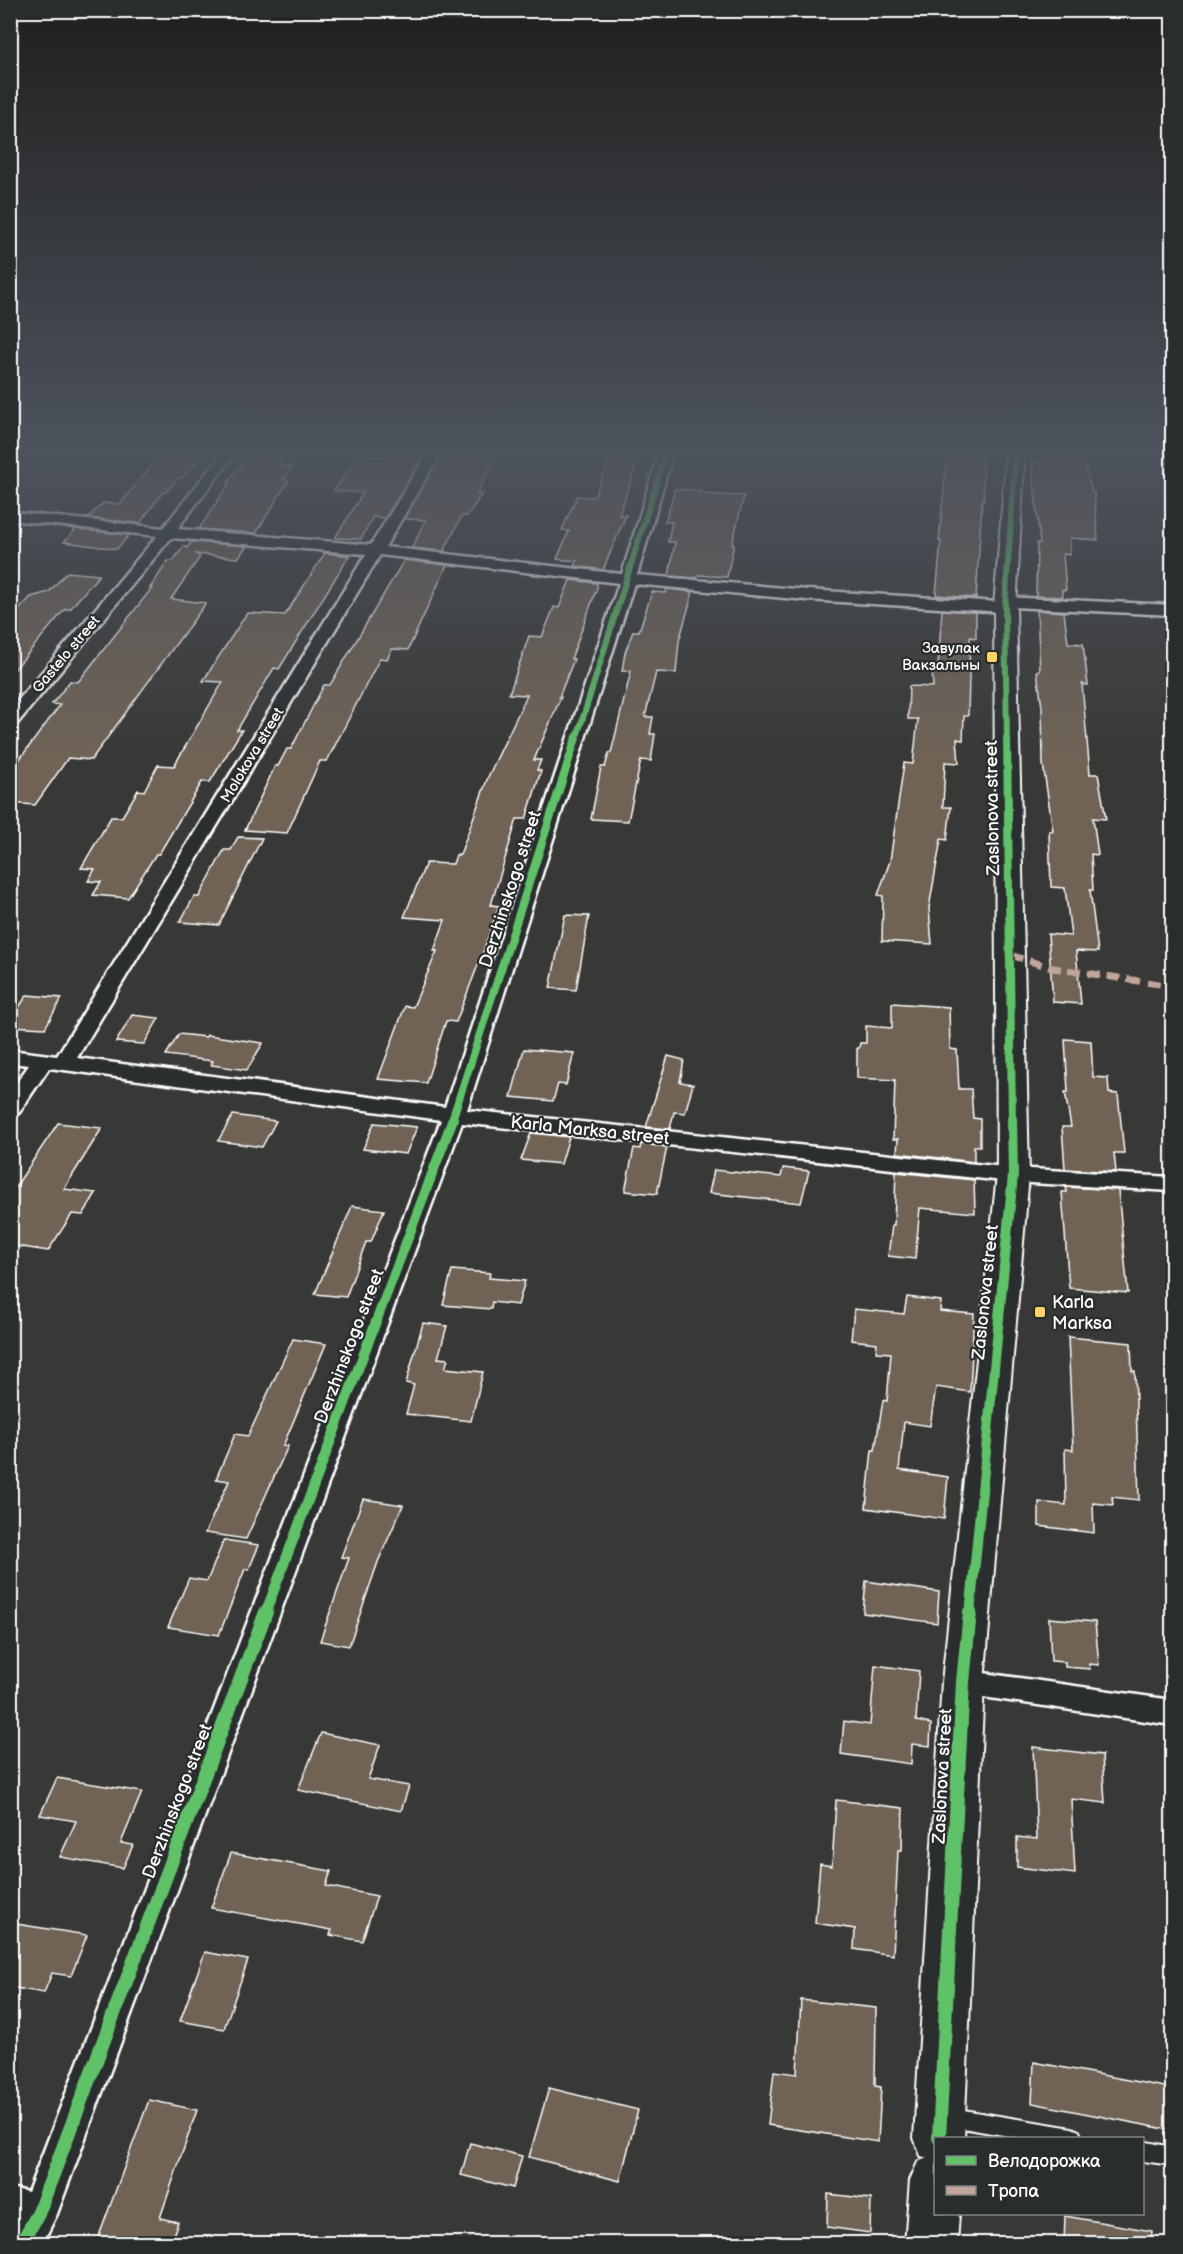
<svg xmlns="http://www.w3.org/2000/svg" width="1183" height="2254" viewBox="0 0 1183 2254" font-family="'Balsamiq Sans',sans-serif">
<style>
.building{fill:#706356;stroke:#fff;stroke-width:1.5}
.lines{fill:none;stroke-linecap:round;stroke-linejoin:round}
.lane-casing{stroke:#fff;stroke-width:4}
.street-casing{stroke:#fff;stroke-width:5}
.secondary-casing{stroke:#fff;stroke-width:4}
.lane{fill:#2a2d2e;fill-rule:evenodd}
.street{fill:#2a2d2e;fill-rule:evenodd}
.secondary{fill:#2a2d2e;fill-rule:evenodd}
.quiet{stroke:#c0a59a;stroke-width:7;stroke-dasharray:13 7;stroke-linecap:butt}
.cycleway-far3-casing{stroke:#2a2d2e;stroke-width:8}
.cycleway-far2-casing{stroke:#2a2d2e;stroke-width:10}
.cycleway-far1-casing{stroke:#2a2d2e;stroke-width:14}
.cycleway-casing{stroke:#2a2d2e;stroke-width:17}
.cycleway-far3{stroke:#61c268;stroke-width:6}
.cycleway-far2{stroke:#61c268;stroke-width:8}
.cycleway-far1{stroke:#61c268;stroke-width:10}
.cycleway{stroke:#61c268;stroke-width:14}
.poi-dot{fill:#ffd166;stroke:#2a2d2e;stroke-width:2}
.labels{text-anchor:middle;stroke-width:4.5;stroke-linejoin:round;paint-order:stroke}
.far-poi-label{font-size:15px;fill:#fff;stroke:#2a2d2e;text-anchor:end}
.far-street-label{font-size:15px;fill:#fff;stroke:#2a2d2e}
.street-label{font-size:18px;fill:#fff;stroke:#2a2d2e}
.poi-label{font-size:18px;fill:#fff;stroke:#2a2d2e;text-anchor:start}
</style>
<rect width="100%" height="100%" fill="#383836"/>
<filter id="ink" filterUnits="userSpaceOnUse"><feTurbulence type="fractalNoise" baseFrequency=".0167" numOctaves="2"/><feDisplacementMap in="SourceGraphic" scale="12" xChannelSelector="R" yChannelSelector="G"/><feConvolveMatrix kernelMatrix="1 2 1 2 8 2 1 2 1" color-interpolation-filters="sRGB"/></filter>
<g filter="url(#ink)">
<path class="building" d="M 168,446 L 212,446 L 182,478 L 178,478 L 166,492 L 163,492 L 140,523 L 88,518 L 103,503 L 120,504 Z
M 255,446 L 290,446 L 278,466 L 293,467 L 283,480 L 289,480 L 256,533 L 199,529 L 230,482 L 228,482 Z
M 391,446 L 429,446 L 385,518 L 373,517 L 361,539 L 335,538 L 363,493 L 334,491 L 358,456 L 385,457 Z
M 447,446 L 498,446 L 499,449 L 477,494 L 482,494 L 467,516 L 462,516 L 444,551 L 412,548 L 426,520 L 404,519 Z
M 615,446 L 643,446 L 619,515 L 626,515 L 603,570 L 575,566 L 577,561 L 557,559 L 569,531 L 562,530 L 577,496 L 594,497 Z
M 948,446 L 982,446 L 984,501 L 982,501 L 976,598 L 936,595 L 941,541 L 939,541 Z
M 1039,452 L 1076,454 L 1077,457 L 1082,457 L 1092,492 L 1094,492 L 1098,540 L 1070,538 L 1070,555 L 1063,554 L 1066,590 L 1062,590 L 1063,597 L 1036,596 L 1037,543 L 1040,543 L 1032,462 L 1042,462 Z
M 675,489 L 702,491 L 701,494 L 744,496 L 732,544 L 734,544 L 727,577 L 698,575 L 697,578 L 669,576 L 675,542 L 668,542 L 672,522 L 665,522 Z
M 76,529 L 129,535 L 117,549 L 64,542 Z
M 191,542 L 247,546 L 238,558 L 196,554 L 200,557 L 171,599 L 206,603 L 91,760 L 68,758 L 35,805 L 10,803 L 10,772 L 60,705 L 52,704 L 70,681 L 78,682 L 152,588 L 150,588 L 168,561 L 173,561 L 184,546 L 187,548 Z
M 325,553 L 349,556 L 279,669 L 274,668 L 237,730 L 242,730 L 210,782 L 202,782 L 159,854 L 156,854 L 128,898 L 93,895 L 101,882 L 88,881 L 95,869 L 81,868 L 111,817 L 122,817 L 138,790 L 144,791 L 158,765 L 174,766 L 223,682 L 203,681 L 247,613 L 285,615 Z
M 404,560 L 447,565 L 408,650 L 392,649 L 387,659 L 380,658 L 327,761 L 320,761 L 287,833 L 245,830 L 275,766 L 278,766 L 287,749 L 291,749 L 324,685 L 330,685 Z
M 67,572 L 99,575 L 70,609 L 65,609 L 10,675 L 10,619 L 31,597 L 49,592 Z
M 570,580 L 597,583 L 597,588 L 571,659 L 574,659 L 559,697 L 561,697 L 534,760 L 541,760 L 537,770 L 541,771 L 526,819 L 517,819 L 491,905 L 499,906 L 483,952 L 456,1022 L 446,1021 L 426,1083 L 378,1079 L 405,1006 L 413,1007 L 437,951 L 434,951 L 445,920 L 404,917 L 426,863 L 453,864 L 456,855 L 460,855 L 488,777 L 527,695 L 509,694 L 529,636 L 542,637 L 554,607 L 559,608 Z
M 667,589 L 693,592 L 679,641 L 676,673 L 656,672 L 645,717 L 653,717 L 650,734 L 655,734 L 651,761 L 641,760 L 628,821 L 591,819 L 601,767 L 605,767 L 609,753 L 611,753 L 631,671 L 622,671 L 625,653 L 633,631 L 639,631 L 652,592 L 666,593 Z
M 942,610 L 976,612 L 976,638 L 970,637 L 968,716 L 964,716 L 963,740 L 957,739 L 959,763 L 945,762 L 943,807 L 951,807 L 947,840 L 941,839 L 929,908 L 932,944 L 882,941 L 883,896 L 878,895 L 890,861 L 904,763 L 913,764 L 918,719 L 908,719 L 909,686 L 933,687 L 932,666 L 938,666 Z
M 1037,610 L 1064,612 L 1068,643 L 1083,644 L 1088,685 L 1082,684 L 1090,774 L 1098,774 L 1106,819 L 1093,818 L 1098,855 L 1091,854 L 1093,890 L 1090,890 L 1098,952 L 1076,951 L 1081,1004 L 1053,1002 L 1048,934 L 1071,936 L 1065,888 L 1051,887 L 1049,831 L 1053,831 L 1043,764 L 1042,707 L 1037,671 L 1040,671 Z
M 238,837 L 262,838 L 219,925 L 180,922 L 194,897 L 199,897 L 224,850 L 231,850 Z
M 565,915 L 589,916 L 576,990 L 550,988 Z
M 27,995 L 62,998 L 45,1028 L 10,1026 L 10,1021 Z
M 892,1003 L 949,1007 L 950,1049 L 957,1050 L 959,1089 L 971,1089 L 973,1118 L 980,1119 L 980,1146 L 974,1146 L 974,1162 L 897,1153 L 898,1139 L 893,1139 L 895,1080 L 857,1078 L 857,1048 L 859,1048 L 860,1043 L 866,1043 L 866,1026 L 892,1028 Z
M 132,1015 L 159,1018 L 144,1044 L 116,1042 Z
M 179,1034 L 206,1037 L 207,1035 L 263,1043 L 247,1070 L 211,1065 L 213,1061 L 166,1055 Z
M 1065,1039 L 1091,1041 L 1093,1077 L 1108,1078 L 1109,1093 L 1118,1094 L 1124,1153 L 1114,1153 L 1116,1172 L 1065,1169 L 1062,1127 L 1071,1127 L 1065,1092 L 1068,1092 Z
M 524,1049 L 574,1053 L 566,1085 L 558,1084 L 553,1101 L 511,1097 Z
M 668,1056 L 684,1060 L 680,1082 L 693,1084 L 685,1113 L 674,1112 L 670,1129 L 646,1127 Z
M 233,1115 L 276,1121 L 262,1147 L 218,1141 Z
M 58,1123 L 102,1128 L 64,1189 L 96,1193 L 83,1215 L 72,1214 L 48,1251 L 10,1245 L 10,1195 Z
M 374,1123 L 417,1127 L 406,1154 L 363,1149 Z
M 531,1133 L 569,1137 L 561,1164 L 521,1160 Z
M 641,1144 L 667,1147 L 657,1194 L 625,1191 L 634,1148 L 640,1149 Z
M 783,1168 L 809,1171 L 801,1203 L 709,1193 L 714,1170 L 781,1177 Z
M 896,1172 L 974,1180 L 975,1213 L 920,1208 L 915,1259 L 888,1256 L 892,1225 L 894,1225 Z
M 1066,1187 L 1118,1190 L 1128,1293 L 1069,1288 L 1062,1192 L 1067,1192 Z
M 352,1206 L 384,1210 L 371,1242 L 366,1242 L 346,1297 L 315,1294 Z
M 452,1270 L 490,1273 L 489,1278 L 525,1281 L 518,1305 L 492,1302 L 491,1309 L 443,1305 Z
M 907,1297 L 941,1301 L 940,1311 L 974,1314 L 970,1392 L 936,1387 L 930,1426 L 904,1422 L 899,1470 L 948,1477 L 944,1519 L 866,1508 L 872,1450 L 875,1450 L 883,1400 L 887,1401 L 891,1353 L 876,1352 L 877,1343 L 851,1340 L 854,1309 L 904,1314 Z
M 423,1323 L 447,1326 L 438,1358 L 448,1359 L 445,1368 L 483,1372 L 471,1421 L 406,1414 L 414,1385 L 406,1383 Z
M 1068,1337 L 1131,1343 L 1132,1371 L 1135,1371 L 1139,1500 L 1112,1497 L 1113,1505 L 1093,1503 L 1094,1533 L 1039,1526 L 1039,1502 L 1066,1505 L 1065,1449 L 1073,1450 Z
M 293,1339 L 326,1344 L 283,1446 L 288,1446 L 246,1539 L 205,1533 L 229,1481 L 216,1479 L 235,1434 L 248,1436 Z
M 363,1499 L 403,1505 L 378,1562 L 349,1646 L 320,1641 L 349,1558 L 341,1557 Z
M 224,1540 L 259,1545 L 249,1569 L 245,1569 L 219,1635 L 168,1627 L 189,1578 L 207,1581 Z
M 866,1581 L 939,1592 L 937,1623 L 863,1613 Z
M 1049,1618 L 1095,1622 L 1099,1665 L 1089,1664 L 1090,1669 L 1065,1667 L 1065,1662 L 1051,1661 Z
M 875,1665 L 919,1671 L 916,1721 L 931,1724 L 930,1746 L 912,1744 L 911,1764 L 841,1754 L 844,1721 L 870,1725 Z
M 321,1733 L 380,1745 L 368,1779 L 409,1786 L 401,1811 L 298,1790 Z
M 1033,1747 L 1102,1755 L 1105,1803 L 1071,1799 L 1075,1874 L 1017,1867 L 1017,1837 L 1037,1839 Z
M 57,1778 L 142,1792 L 121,1843 L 133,1845 L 123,1868 L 60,1857 L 76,1821 L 40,1815 Z
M 836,1800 L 903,1808 L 902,1850 L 898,1850 L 893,1955 L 854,1949 L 855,1929 L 815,1923 L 820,1864 L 832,1866 Z
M 231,1853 L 331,1871 L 326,1886 L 377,1896 L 362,1941 L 330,1935 L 332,1930 L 211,1908 Z
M 10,1923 L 87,1935 L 71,1976 L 52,1973 L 44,1993 L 10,1987 Z
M 205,1952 L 248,1960 L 224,2029 L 180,2021 Z
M 801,2000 L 876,2008 L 875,2086 L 881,2087 L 878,2142 L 768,2125 L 774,2071 L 797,2074 Z
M 1034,2062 L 1170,2088 L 1170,2130 L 1032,2103 Z
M 549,2088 L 638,2110 L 620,2181 L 529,2157 Z
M 149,2100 L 197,2110 L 160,2218 L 178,2222 L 170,2244 L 96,2244 Z
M 470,2143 L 522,2156 L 513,2188 L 461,2175 Z
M 828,2194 L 871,2199 L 870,2233 L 827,2227 Z
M 1065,2216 L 1152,2231 L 1151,2244 L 1064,2244 Z"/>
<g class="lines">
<defs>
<path id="lane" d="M 951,2108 L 1072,2128 L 1079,2131 L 1082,2138 L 1020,2138 L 951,2126 L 944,2124 L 941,2117 L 944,2110 Z
M 1142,2141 L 1172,2147 L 1172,2165 L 1142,2161 Z"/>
<path id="street" d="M 228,446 L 241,446 L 177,529 L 371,545 L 432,446 L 445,446 L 385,547 L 622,574 L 661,446 L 675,446 L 637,575 L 807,590 L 998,602 L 1006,597 L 1172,605 L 1172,615 L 1013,607 L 1005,612 L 807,600 L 634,584 L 467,1110 L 1013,1168 L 1172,1177 L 1172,1191 L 1013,1182 L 462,1123 L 57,2214 L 42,2244 L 10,2244 L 10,2188 L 28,2192 L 441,1120 L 49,1068 L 18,1114 L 10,1116 L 10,1092 L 29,1065 L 10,1063 L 10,1050 L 57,1056 L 366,554 L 171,538 L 16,725 L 10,726 L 10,710 L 157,536 L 10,520 L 10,512 L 163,528 ZM 380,555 L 619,583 L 445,1107 L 77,1058 Z
M 963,1670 L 1172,1700 L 1172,1725 L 963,1694 L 952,1691 L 948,1682 L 952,1673 Z"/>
<path id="secondary" d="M 1007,446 L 1025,446 L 1016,607 L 1029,1175 L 984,1682 L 964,2138 L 936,2138 L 936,2214 L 959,2214 L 957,2244 L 905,2244 L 910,2180 L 918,2162 L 927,2158 L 921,2156 L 914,2138 L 942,1682 L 997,1175 L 994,607 Z"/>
</defs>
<use href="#lane" class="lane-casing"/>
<use href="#street" class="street-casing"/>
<use href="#secondary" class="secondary-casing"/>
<use href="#lane" class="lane"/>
<use href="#street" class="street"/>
<use href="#secondary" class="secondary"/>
<path class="quiet" d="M 1010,955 L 1053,968 L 1172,986"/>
<defs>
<path id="cycleway-far3" d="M 576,740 L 668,446
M 1007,740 L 1005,607 L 1016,446"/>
<path id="cycleway-far2" d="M 1007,738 L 1012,1120
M 452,1120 L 576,738"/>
<path id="cycleway-far1" d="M 265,1614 L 453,1119
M 970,1614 L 1013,1175 L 1012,1119"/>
<path id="cycleway" d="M 939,2138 L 963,1682 L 970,1612
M 21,2244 L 38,2214 L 266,1612"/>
</defs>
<use href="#cycleway-far3" class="cycleway-far3-casing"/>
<use href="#cycleway-far2" class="cycleway-far2-casing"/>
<use href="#cycleway-far1" class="cycleway-far1-casing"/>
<use href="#cycleway" class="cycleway-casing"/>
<use href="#cycleway-far3" class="cycleway-far3"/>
<use href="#cycleway-far2" class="cycleway-far2"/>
<use href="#cycleway-far1" class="cycleway-far1"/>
<use href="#cycleway" class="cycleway"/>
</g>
</g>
<linearGradient id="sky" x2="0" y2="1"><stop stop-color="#1f1f1e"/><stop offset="0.59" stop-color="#4d535d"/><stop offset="1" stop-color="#4d535d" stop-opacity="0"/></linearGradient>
<rect width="1183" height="762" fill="url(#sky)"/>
<g class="poi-dot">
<rect x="986" y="651" width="12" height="12" rx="3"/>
<rect x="1034" y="1306" width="12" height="12" rx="3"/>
</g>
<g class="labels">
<g class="far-poi-label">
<text x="980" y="653">Завулак<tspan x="980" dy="17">Вакзальны</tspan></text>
</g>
<g class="far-street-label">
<text transform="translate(66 654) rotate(-50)" y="5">Gastelo street</text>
<text transform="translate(252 755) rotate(-59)" y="5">Molokova street</text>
</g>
<g class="street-label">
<text transform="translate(992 808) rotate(-91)" y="6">Zaslonova street</text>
<text transform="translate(510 889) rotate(-72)" y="6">Derzhinskogo street</text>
<text transform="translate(590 1130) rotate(6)" y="6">Karla Marksa street</text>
<text transform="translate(985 1292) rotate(-84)" y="6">Zaslonova street</text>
<text transform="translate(349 1346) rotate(-69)" y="6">Derzhinskogo street</text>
<text transform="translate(942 1776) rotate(-87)" y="6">Zaslonova street</text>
<text transform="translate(177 1801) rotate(-69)" y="6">Derzhinskogo street</text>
</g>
<g class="poi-label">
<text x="1052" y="1308">Karla<tspan x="1052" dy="21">Marksa</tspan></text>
</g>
</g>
<rect width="1183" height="2254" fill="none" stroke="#2a2d2e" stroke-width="36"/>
<rect x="18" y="18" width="1147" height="2218" fill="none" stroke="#fff" stroke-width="2" filter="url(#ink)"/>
<rect x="934" y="2137" width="210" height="78" fill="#2a2d2e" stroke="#7f8182" stroke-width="1.5"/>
<rect x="946" y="2156" width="30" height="9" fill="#61c268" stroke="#7f8182" stroke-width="1.5"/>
<text x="988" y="2167" font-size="18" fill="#ffffff">Велодорожка</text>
<rect x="946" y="2186" width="30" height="9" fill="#c0a59a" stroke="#7f8182" stroke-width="1.5"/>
<text x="988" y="2197" font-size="18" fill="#ffffff">Тропа</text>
</svg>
